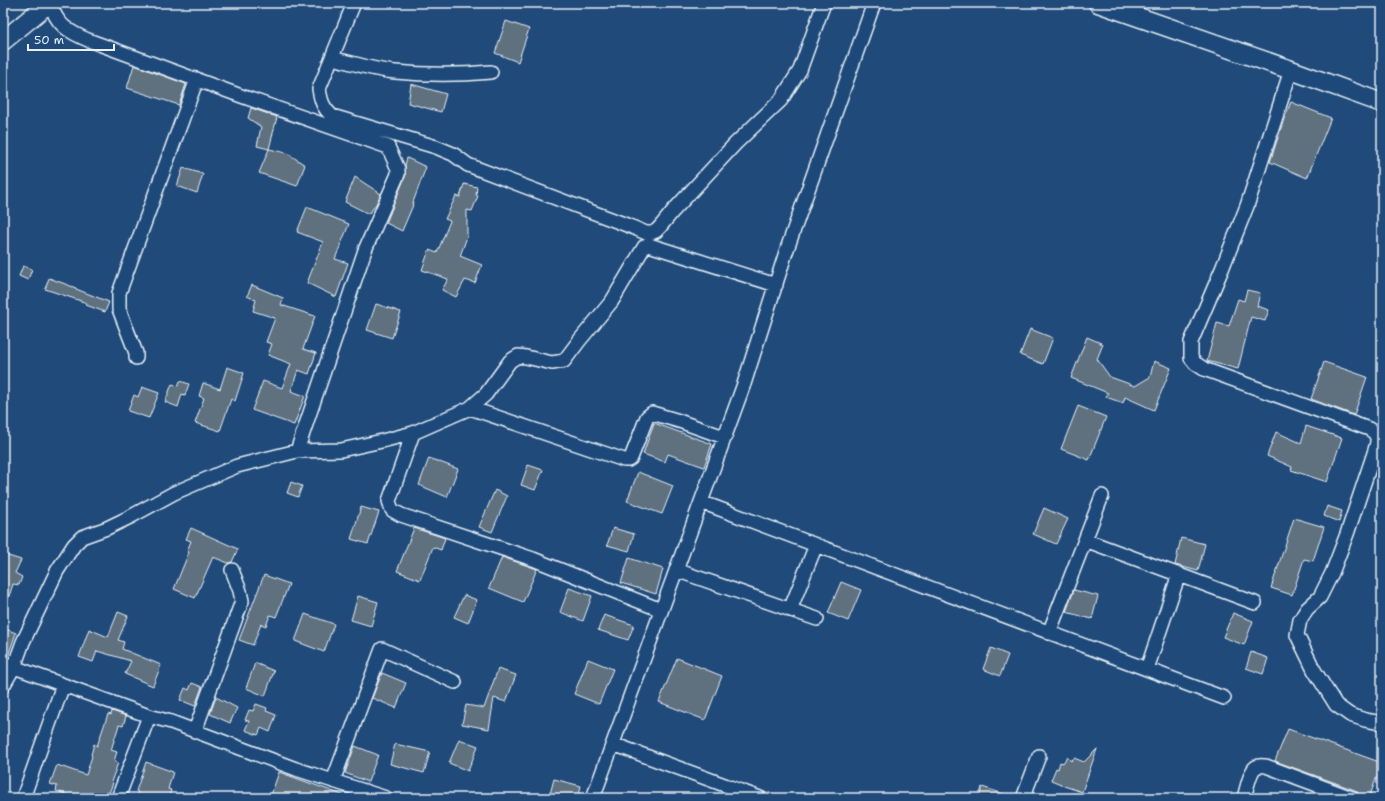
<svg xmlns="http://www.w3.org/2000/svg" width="1385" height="801" viewBox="0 0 1385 801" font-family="'Shantell Sans',sans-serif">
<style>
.building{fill:#5f707f;stroke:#e8f1f8}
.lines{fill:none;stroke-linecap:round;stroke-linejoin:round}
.street-casing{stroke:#e8f1f8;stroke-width:16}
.secondary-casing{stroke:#e8f1f8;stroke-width:21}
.street{stroke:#1f4a7a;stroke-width:13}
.secondary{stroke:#1f4a7a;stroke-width:18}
</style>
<rect width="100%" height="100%" fill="#1f4a7a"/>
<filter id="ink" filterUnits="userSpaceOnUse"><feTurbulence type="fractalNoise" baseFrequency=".025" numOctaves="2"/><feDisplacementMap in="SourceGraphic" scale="8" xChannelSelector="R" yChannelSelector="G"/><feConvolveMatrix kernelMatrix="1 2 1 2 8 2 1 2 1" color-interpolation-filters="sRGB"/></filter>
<g filter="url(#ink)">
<path class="building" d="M 506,21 L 529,29 L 518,62 L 495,53 Z
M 134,65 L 186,84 L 179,105 L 127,88 Z
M 411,84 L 446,94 L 441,112 L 408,103 Z
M 1291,102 L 1331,118 L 1307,178 L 1270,162 L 1284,119 Z
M 251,108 L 277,117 L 269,149 L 257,146 L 261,127 L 248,118 Z
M 269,149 L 287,153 L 305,165 L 297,186 L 259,173 Z
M 407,158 L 426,167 L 412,205 L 413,205 L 402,231 L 386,223 L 405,177 L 405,165 Z
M 183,168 L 203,174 L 197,193 L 177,186 Z
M 355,177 L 381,194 L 376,204 L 369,214 L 345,202 Z
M 464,184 L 477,187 L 476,195 L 478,196 L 472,211 L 467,210 L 467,237 L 460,256 L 482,265 L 475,283 L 465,280 L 456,297 L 442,290 L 448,279 L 422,270 L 429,250 L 437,253 L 450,221 L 445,219 L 456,196 L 460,197 Z
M 307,207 L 349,224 L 335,259 L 348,263 L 336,297 L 307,283 L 323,242 L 297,232 Z
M 23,266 L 32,269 L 28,280 L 19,276 Z
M 49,278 L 76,288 L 76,289 L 109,302 L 105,312 L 86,305 L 87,303 L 45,289 Z
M 252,285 L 283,298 L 281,305 L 315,316 L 303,349 L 316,353 L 309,374 L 298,370 L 291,391 L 305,396 L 294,425 L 252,410 L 263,381 L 282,388 L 291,364 L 268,355 L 272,344 L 266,342 L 275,318 L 253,311 L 256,300 L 247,296 Z
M 1247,290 L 1260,293 L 1257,306 L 1269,310 L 1265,321 L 1251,317 L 1238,369 L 1207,361 L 1217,323 L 1229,326 L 1238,299 L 1244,301 Z
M 376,304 L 401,312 L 392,338 L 367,330 Z
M 1030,329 L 1053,338 L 1043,364 L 1020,355 Z
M 1087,337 L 1103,344 L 1097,359 L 1110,377 L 1135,386 L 1150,377 L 1154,361 L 1171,368 L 1154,410 L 1125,397 L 1123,403 L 1106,397 L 1108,393 L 1071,378 Z
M 1324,362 L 1367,377 L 1354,415 L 1311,399 Z
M 227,367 L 244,373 L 235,401 L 231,399 L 220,431 L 195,423 L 204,398 L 199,396 L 203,383 L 220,389 Z
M 180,381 L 189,384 L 185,395 L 182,394 L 178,407 L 165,402 L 172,384 L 178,386 Z
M 142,387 L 159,393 L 149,418 L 128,411 L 134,395 L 138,397 Z
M 1078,406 L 1106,417 L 1089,460 L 1061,449 Z
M 654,423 L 712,444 L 704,467 L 668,454 L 665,462 L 643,454 Z
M 1306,426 L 1342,438 L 1327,482 L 1291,470 L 1292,467 L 1267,456 L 1276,432 L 1301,443 Z
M 429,458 L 458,469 L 447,497 L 419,485 Z
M 528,465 L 543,470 L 535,490 L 521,485 Z
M 638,472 L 673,486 L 662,514 L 627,501 Z
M 291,482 L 302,486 L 298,497 L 287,493 Z
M 495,490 L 507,496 L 492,532 L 479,527 Z
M 1327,506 L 1342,511 L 1339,522 L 1324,516 Z
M 361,507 L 379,512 L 368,544 L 351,539 Z
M 1044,508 L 1068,519 L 1056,544 L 1033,534 Z
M 1294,518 L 1324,527 L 1313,561 L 1304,559 L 1292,595 L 1271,588 Z
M 191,528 L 238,549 L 232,562 L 228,563 L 213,557 L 195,598 L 174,589 L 189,552 L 187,551 L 191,541 L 186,539 Z
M 414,528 L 445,538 L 441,550 L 433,547 L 420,580 L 397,571 Z
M 613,528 L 634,534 L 629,551 L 607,545 Z
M 1181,538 L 1205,544 L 1198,571 L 1175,565 Z
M 5,555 L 21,560 L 15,573 L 22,577 L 19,585 L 13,584 L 5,609 L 3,609 L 3,562 Z
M 502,557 L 537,569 L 523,602 L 489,588 Z
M 629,558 L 663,569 L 656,594 L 621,583 Z
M 264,575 L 289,584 L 276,617 L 270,615 L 266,626 L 261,624 L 253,645 L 239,640 Z
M 841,582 L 861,590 L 848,621 L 828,613 Z
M 569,588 L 592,596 L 583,621 L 560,612 Z
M 1074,590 L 1098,596 L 1092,619 L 1066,612 Z
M 464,595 L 477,600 L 468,623 L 454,617 Z
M 358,596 L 378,602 L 371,626 L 351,620 Z
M 118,612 L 128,616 L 118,640 L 124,642 L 122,649 L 161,665 L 153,686 L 125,674 L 131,661 L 97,651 L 93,662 L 79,657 L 89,629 L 108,637 Z
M 1233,613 L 1253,621 L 1244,645 L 1223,637 Z
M 305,614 L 334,624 L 324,652 L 295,641 Z
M 604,615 L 634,625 L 628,640 L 598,630 Z
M 3,628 L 16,633 L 8,656 L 3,655 Z
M 991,648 L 1008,655 L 1000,676 L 983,669 Z
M 1251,652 L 1268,658 L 1263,674 L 1246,668 Z
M 677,658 L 722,676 L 705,720 L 659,702 Z
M 588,659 L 613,669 L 599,704 L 574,694 Z
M 255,663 L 274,671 L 265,696 L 246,688 Z
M 498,669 L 516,675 L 506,702 L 494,698 L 489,729 L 462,724 L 466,705 L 484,708 Z
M 382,673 L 406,683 L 396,708 L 372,698 Z
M 192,683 L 202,687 L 195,706 L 180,700 L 185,688 L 189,690 Z
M 216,697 L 237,708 L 230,723 L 210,714 Z
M 256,704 L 267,708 L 266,711 L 276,715 L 270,732 L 261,728 L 258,735 L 245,730 L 249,721 L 245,720 L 249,710 L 253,711 Z
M 112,711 L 126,716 L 123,726 L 119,725 L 111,750 L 117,752 L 114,761 L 118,763 L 111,782 L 113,783 L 107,798 L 77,798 L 56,791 L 57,786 L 50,784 L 57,765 L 86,775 L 92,756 L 91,755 L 94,744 L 97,746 L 108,714 L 111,715 Z
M 1288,729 L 1382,763 L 1369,798 L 1360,798 L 1358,793 L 1355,790 L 1275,761 Z
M 459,739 L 478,746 L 468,771 L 449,763 Z
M 395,744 L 430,752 L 424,773 L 390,764 Z
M 355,746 L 378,755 L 368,782 L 345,773 Z
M 1097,749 L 1082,792 L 1061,785 L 1061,784 L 1051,780 L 1056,768 L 1058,769 L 1060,762 L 1063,763 L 1067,757 L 1071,761 L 1074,758 L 1084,762 Z
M 146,762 L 173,772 L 168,789 L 171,790 L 169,798 L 135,798 L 138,792 L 136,791 Z
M 279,772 L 348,797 L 348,798 L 270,798 Z
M 554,779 L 581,786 L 578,798 L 565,798 L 550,794 Z
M 982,787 L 1010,796 L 1010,798 L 979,798 Z"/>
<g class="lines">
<defs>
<path id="street" d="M 51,3 C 55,24 69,32 88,40 L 244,97 L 388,147 L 398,169 L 398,174 L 365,250 L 297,451 L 341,450 L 382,441 L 413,433
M 354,3 L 319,89 C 321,101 323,108 332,116 L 436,147 L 453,154 L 468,165 L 632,227 L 646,233 L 651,233 L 656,231 L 660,227 L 673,211 L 735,144 L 781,100 L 800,70 L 824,3
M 332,58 C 353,63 374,70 395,72 C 427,75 459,75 491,72
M 1291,70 L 1247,206 L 1222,269 L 1191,342 L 1191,358 L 1195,363 L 1204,369 L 1369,429 C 1379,435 1378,440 1375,450 L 1347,534 L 1332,573 L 1320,597 L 1307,609 L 1300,620 L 1297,635 L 1314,670 L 1336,705 L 1350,715 L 1365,720 L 1382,723
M 136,358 L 136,353 L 119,309 L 119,293 L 197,79
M 470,408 L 624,460 L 628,460 L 631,458 L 647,417 L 652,413 L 679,421 L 724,437
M 701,502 L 1224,698
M 1085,540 L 1255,603
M 676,570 L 817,619
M 661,610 L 533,559 L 401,515 L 392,510 L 389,501 L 413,433 L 470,408 L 486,394 L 510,361 L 518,356 L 526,357 L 552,363 L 564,361 L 579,341 L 612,301 L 644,247 L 649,245 L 776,285
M 790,610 L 816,545
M 1049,633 L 1102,496
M 3,663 L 149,716 L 171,722 L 296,769 L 386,798
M 1147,669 L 1179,574
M 3,686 L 14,667 L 23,642 L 57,571 L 74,545 L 82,537 L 107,528 L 130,517 L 174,493 L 237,466 L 297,451
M 195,731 L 242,601 L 240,591 L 232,570
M 613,744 L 760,798
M 333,781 L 382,649 L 455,682
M 23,798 L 63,685
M 118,798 L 149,716
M 593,798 L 744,384 L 786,252 L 874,3
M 1023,798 L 1039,756
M 1244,798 C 1246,791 1250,771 1256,767 C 1259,765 1263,766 1266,766 L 1352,798"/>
<path id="secondary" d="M 1098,3 L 1291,70 L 1382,103
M 3,41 L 49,3"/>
</defs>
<use href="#street" class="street-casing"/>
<use href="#secondary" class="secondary-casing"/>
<use href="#street" class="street"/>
<use href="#secondary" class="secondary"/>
</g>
</g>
<rect width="1385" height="801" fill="none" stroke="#1f4a7a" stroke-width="16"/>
<rect x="8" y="8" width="1369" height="785" fill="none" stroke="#e8f1f8" stroke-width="1.5" filter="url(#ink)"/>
<path d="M28 44v6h86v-6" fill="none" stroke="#e8f1f8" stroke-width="2"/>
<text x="34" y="44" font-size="12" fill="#e8f1f8" stroke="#1f4a7a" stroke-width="3" paint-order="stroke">50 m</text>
</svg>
